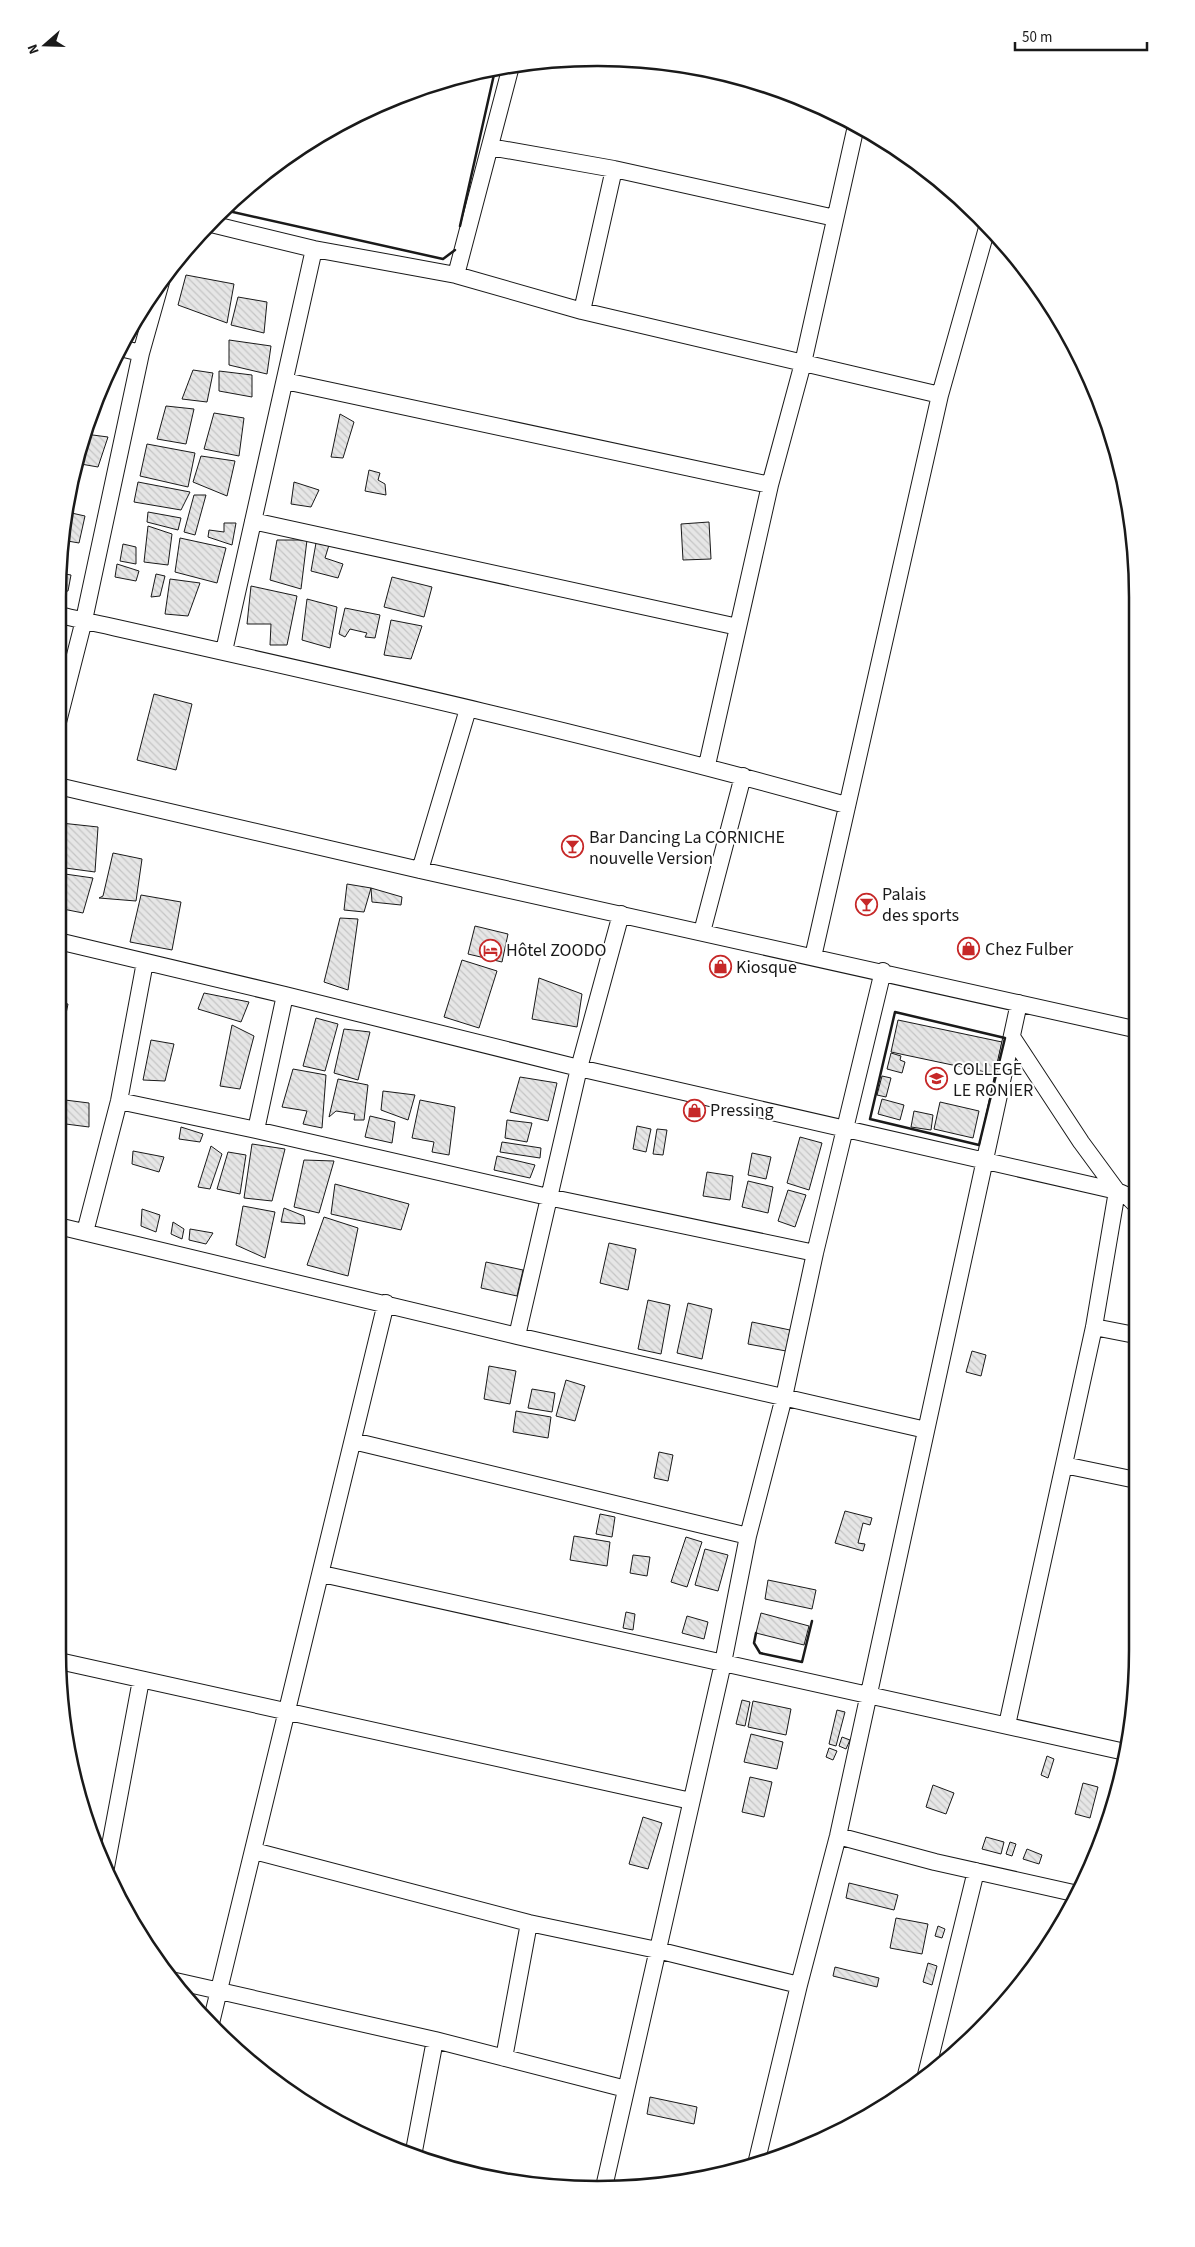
<svg xmlns="http://www.w3.org/2000/svg" width="1195" height="2247" viewBox="0 0 1195 2247" font-family="'Source Sans 3',sans-serif">
<style>
.building{fill:url(#building-back-hatch);stroke:#1a1a1a}
.lines{fill:none;stroke-linecap:round;stroke-linejoin:round}
.street-casing{stroke:#1a1a1a;stroke-width:18}
.street{stroke:#fff;stroke-width:16}
.wall{stroke:#1a1a1a;stroke-width:2.5}
.labels{text-anchor:middle;stroke-width:4;stroke-linejoin:round;paint-order:stroke}
.poi-label{font-size:18px;fill:#1a1a1a;stroke:#fff;text-anchor:start}
.rim{fill:none;stroke:#1a1a1a;stroke-width:2.5}
</style>
<defs>
<pattern id="building-back-hatch" width="6" height="6" patternUnits="userSpaceOnUse" patternTransform="scale(1.25)"><rect width="6" height="6" fill="#e6e6e6"/><path d="M-1 5l2 2M0 0l6 6M5-1l2 2" fill="none" stroke="#c5c5c5"/></pattern>
</defs>
<rect width="100%" height="100%" fill="#fff"/>
<path class="building" d="M 186,275 L 234,284 L 227,323 L 178,305 Z
M 238,297 L 267,302 L 264,333 L 231,325 Z
M 229,340 L 271,346 L 267,374 L 229,365 Z
M 193,370 L 213,373 L 207,402 L 182,399 Z
M 219,371 L 252,375 L 252,397 L 219,391 Z
M 166,406 L 194,409 L 186,444 L 157,439 Z
M 214,413 L 244,418 L 239,456 L 204,449 Z
M 340,414 L 354,422 L 343,458 L 331,457 Z
M 85,434 L 108,437 L 98,467 L 75,463 Z
M 147,444 L 195,453 L 188,487 L 140,476 Z
M 201,456 L 235,461 L 227,496 L 193,482 Z
M 369,470 L 380,473 L 378,480 L 385,484 L 386,495 L 365,491 Z
M 138,482 L 190,492 L 181,510 L 134,502 Z
M 294,482 L 319,490 L 311,507 L 291,504 Z
M 194,495 L 206,495 L 195,535 L 184,532 Z
M 67,512 L 85,516 L 79,543 L 62,540 Z
M 148,512 L 181,518 L 178,530 L 147,522 Z
M 709,522 L 711,559 L 683,560 L 681,524 Z
M 224,523 L 236,523 L 232,545 L 208,537 L 209,530 L 224,532 Z
M 148,526 L 172,534 L 168,565 L 144,562 Z
M 180,538 L 226,548 L 217,583 L 175,572 Z
M 277,540 L 307,540 L 301,589 L 270,580 Z
M 316,543 L 329,545 L 325,558 L 343,564 L 338,578 L 311,571 Z
M 123,544 L 136,547 L 136,564 L 120,561 Z
M 117,564 L 139,571 L 136,581 L 115,577 Z
M 59,573 L 71,575 L 68,591 L 59,592 Z
M 156,574 L 165,576 L 160,596 L 151,597 Z
M 392,577 L 432,587 L 424,617 L 384,607 Z
M 170,579 L 200,583 L 188,616 L 165,614 Z
M 251,586 L 297,596 L 287,645 L 270,645 L 271,624 L 247,624 Z
M 307,599 L 337,607 L 330,648 L 302,640 Z
M 345,608 L 380,615 L 375,638 L 365,637 L 367,633 L 350,629 L 345,637 L 339,634 Z
M 391,620 L 422,626 L 411,659 L 384,655 Z
M 154,694 L 192,704 L 176,770 L 137,760 Z
M 61,823 L 98,827 L 95,872 L 58,867 L 58,832 Z
M 113,853 L 142,859 L 136,901 L 99,898 L 103,896 Z
M 58,873 L 93,878 L 83,913 L 58,908 Z
M 347,884 L 371,888 L 364,912 L 344,910 Z
M 371,888 L 402,897 L 401,905 L 372,902 Z
M 141,895 L 181,902 L 172,950 L 130,942 Z
M 340,918 L 358,919 L 348,990 L 324,982 Z
M 475,926 L 508,934 L 502,962 L 468,954 Z
M 973,946 L 974,951 L 966,954 L 965,948 Z
M 462,960 L 497,971 L 479,1028 L 444,1017 Z
M 539,978 L 582,994 L 577,1027 L 532,1019 Z
M 204,993 L 249,1002 L 241,1022 L 198,1009 Z
M 58,1002 L 68,1004 L 60,1043 L 58,1042 Z
M 316,1018 L 338,1024 L 325,1071 L 303,1066 Z
M 898,1020 L 1002,1042 L 995,1074 L 891,1052 Z
M 232,1025 L 254,1036 L 240,1089 L 220,1086 Z
M 344,1029 L 370,1032 L 358,1080 L 334,1073 Z
M 151,1040 L 174,1044 L 165,1081 L 143,1080 Z
M 891,1053 L 901,1056 L 900,1060 L 905,1062 L 902,1073 L 887,1069 Z
M 293,1069 L 326,1075 L 322,1128 L 303,1124 L 307,1111 L 282,1107 Z
M 882,1076 L 891,1078 L 886,1097 L 877,1095 Z
M 520,1077 L 557,1083 L 548,1121 L 510,1112 Z
M 338,1079 L 368,1085 L 364,1120 L 354,1120 L 355,1114 L 336,1111 L 329,1117 Z
M 383,1091 L 415,1095 L 408,1120 L 381,1110 Z
M 882,1099 L 904,1105 L 900,1120 L 878,1114 Z
M 65,1100 L 89,1103 L 89,1127 L 58,1123 Z
M 420,1100 L 455,1107 L 449,1155 L 432,1152 L 434,1142 L 412,1138 Z
M 940,1102 L 979,1111 L 973,1138 L 934,1129 Z
M 914,1111 L 933,1115 L 931,1130 L 911,1127 Z
M 370,1116 L 395,1122 L 392,1143 L 365,1137 Z
M 507,1120 L 532,1123 L 527,1142 L 505,1138 Z
M 637,1126 L 651,1129 L 646,1152 L 633,1149 Z
M 181,1127 L 203,1134 L 200,1142 L 179,1139 Z
M 657,1129 L 667,1130 L 663,1155 L 653,1154 Z
M 800,1137 L 822,1143 L 809,1190 L 787,1183 Z
M 502,1142 L 541,1148 L 540,1158 L 500,1152 Z
M 252,1144 L 285,1149 L 272,1201 L 244,1198 Z
M 211,1146 L 222,1154 L 210,1189 L 198,1187 Z
M 133,1151 L 164,1157 L 159,1172 L 132,1164 Z
M 228,1152 L 246,1155 L 240,1194 L 217,1189 Z
M 752,1153 L 771,1157 L 766,1179 L 748,1175 Z
M 497,1156 L 535,1165 L 530,1178 L 494,1170 Z
M 304,1160 L 334,1161 L 319,1213 L 294,1207 Z
M 707,1172 L 733,1176 L 730,1200 L 703,1196 Z
M 748,1181 L 773,1187 L 768,1213 L 742,1207 Z
M 335,1184 L 409,1204 L 401,1230 L 331,1214 Z
M 788,1190 L 806,1195 L 795,1227 L 778,1221 Z
M 243,1206 L 275,1212 L 265,1258 L 236,1245 Z
M 284,1208 L 304,1216 L 305,1224 L 281,1222 Z
M 142,1209 L 160,1215 L 156,1232 L 141,1226 Z
M 324,1217 L 358,1228 L 348,1276 L 307,1265 Z
M 173,1222 L 184,1229 L 182,1239 L 171,1234 Z
M 190,1229 L 213,1233 L 206,1244 L 189,1240 Z
M 609,1243 L 636,1249 L 628,1290 L 600,1283 Z
M 486,1262 L 523,1270 L 517,1296 L 481,1288 Z
M 648,1300 L 670,1305 L 661,1354 L 638,1349 Z
M 688,1303 L 712,1309 L 702,1359 L 677,1353 Z
M 752,1322 L 790,1330 L 786,1351 L 748,1344 Z
M 972,1351 L 986,1355 L 981,1376 L 966,1372 Z
M 489,1366 L 516,1371 L 510,1404 L 484,1399 Z
M 566,1380 L 585,1386 L 575,1421 L 556,1416 Z
M 532,1389 L 555,1393 L 552,1412 L 528,1408 Z
M 516,1411 L 551,1417 L 548,1438 L 513,1432 Z
M 659,1452 L 673,1455 L 668,1481 L 654,1478 Z
M 845,1511 L 872,1518 L 870,1525 L 863,1523 L 858,1543 L 865,1544 L 863,1551 L 835,1543 Z
M 600,1514 L 615,1517 L 612,1537 L 596,1534 Z
M 574,1536 L 610,1542 L 607,1566 L 570,1560 Z
M 686,1537 L 702,1542 L 687,1587 L 671,1582 Z
M 705,1549 L 728,1555 L 718,1591 L 695,1585 Z
M 633,1555 L 650,1557 L 647,1576 L 630,1573 Z
M 768,1580 L 816,1590 L 812,1609 L 765,1599 Z
M 626,1612 L 635,1614 L 633,1630 L 623,1628 Z
M 761,1613 L 809,1626 L 804,1645 L 756,1633 Z
M 687,1616 L 708,1622 L 704,1639 L 682,1633 Z
M 742,1700 L 750,1702 L 745,1726 L 736,1724 Z
M 753,1701 L 791,1709 L 786,1735 L 748,1727 Z
M 837,1710 L 845,1712 L 836,1746 L 829,1744 Z
M 751,1734 L 783,1742 L 777,1769 L 744,1762 Z
M 842,1737 L 850,1740 L 846,1749 L 839,1746 Z
M 829,1748 L 837,1751 L 833,1760 L 826,1757 Z
M 1047,1756 L 1054,1759 L 1048,1778 L 1041,1775 Z
M 750,1777 L 772,1782 L 764,1817 L 742,1812 Z
M 1083,1783 L 1098,1787 L 1090,1818 L 1075,1814 Z
M 933,1785 L 954,1793 L 946,1814 L 926,1807 Z
M 643,1817 L 662,1823 L 648,1869 L 629,1864 Z
M 986,1837 L 1004,1842 L 1001,1854 L 982,1849 Z
M 1010,1842 L 1016,1844 L 1012,1856 L 1006,1854 Z
M 1027,1849 L 1042,1855 L 1039,1864 L 1023,1859 Z
M 849,1883 L 898,1895 L 894,1910 L 846,1898 Z
M 896,1918 L 928,1924 L 922,1954 L 890,1948 Z
M 938,1926 L 945,1929 L 942,1938 L 935,1936 Z
M 928,1963 L 937,1966 L 932,1985 L 923,1982 Z
M 835,1967 L 879,1978 L 877,1987 L 833,1976 Z
M 650,2097 L 697,2107 L 694,2124 L 647,2114 Z"/>
<g class="lines">
<defs>
<path id="street" d="M 490,147 L 614,169 L 835,218
M 211,224 L 314,249 L 456,275 L 582,311 L 940,395
M 456,275 L 511,66
M 582,311 L 614,169
M 120,348 L 141,353
M 285,381 L 770,485
M 253,521 L 738,627
M 59,615 C 322,674 586,732 846,805
M 224,651 L 314,249
M 58,722 L 84,620 L 141,353 L 161,282
M 707,765 L 770,485 L 803,363 L 856,126
M 58,786 L 420,870 L 1134,1029
M 420,870 L 468,709
M 702,932 L 743,776
M 58,941 L 285,995 L 579,1068 L 1117,1191 L 1094,1327 L 1007,1725
M 813,957 L 940,395 L 987,228
M 1012,1037 L 1081,1142 L 1117,1191 L 1126,1195 L 1135,1204
M 119,1101 L 256,1130 L 548,1197 L 815,1253
M 256,1130 L 285,995
M 58,1226 L 517,1336 L 926,1430
M 85,1232 L 119,1101 L 145,962
M 1094,1327 L 1135,1335
M 517,1336 L 579,1068 L 621,914
M 353,1441 L 748,1536
M 1064,1465 L 1136,1480
M 322,1574 L 1125,1752
M 59,1661 L 691,1801
M 838,1836 L 935,1862 L 1078,1894
M 254,1851 L 529,1923 L 657,1950 L 799,1985
M 106,1867 L 141,1680
M 171,1980 L 435,2040 L 626,2089
M 211,2023 L 386,1303
M 504,2058 L 529,1923
M 926,2075 L 976,1871
M 413,2156 L 435,2040
M 756,2164 L 799,1985 L 838,1836 L 1019,1003
M 604,2187 L 723,1663 L 748,1536 L 784,1397 L 815,1253 L 883,971"/>
</defs>
<use href="#street" class="street-casing"/>
<use href="#street" class="street"/>
<path class="wall" d="M 224,210 L 443,259 L 455,250
M 460,226 L 495,70
M 895,1012 L 1005,1038 L 979,1145 L 870,1119 Z
M 756,1633 L 754,1643 L 760,1653 L 802,1662 L 812,1621"/>
</g>
<defs>
<symbol id="bar-ring" viewBox="-11 -11 22 22"><circle r="9.5" fill="#fff" stroke="#c62828" stroke-width="1.5"/><path d="M-6-5H6L.8 .8V4.5H3.5V6h-7V4.5H-.8V.8Z" fill="#c62828"/></symbol>
<symbol id="shop-ring" viewBox="-11 -11 22 22"><circle r="9.5" fill="#fff" stroke="#c62828" stroke-width="1.5"/><path d="M-5-2.5h2.3a2.7 3.5 0 0 1 5.4 0H5L5.5 6h-11ZM-1.5-2.5h3a1.5 2.3 0 0 0-3 0Z" fill="#c62828"/></symbol>
<symbol id="hotel-ring" viewBox="-11 -11 22 22"><circle r="9.5" fill="#fff" stroke="#c62828" stroke-width="1.5"/><path d="M-6-4.5h1.5V1H6V5H4.5V3h-9V5H-6ZM-4 0a1.8 1.8 0 1 1 3.6 0ZM.5 0V-2.5h3Q6-2.5 6 0Z" fill="#c62828"/></symbol>
<symbol id="school-ring" viewBox="-11 -11 22 22"><circle r="9.5" fill="#fff" stroke="#c62828" stroke-width="1.5"/><path d="M0-5L7-2L0 1L-7-2ZM-4 1L0 2.5L4 1V4Q0 6-4 4Z" fill="#c62828"/></symbol>
</defs>
<g fill-rule="evenodd">
<use href="#bar-ring" x="560" y="834" width="25" height="25"/>
<use href="#bar-ring" x="854" y="892" width="25" height="25"/>
<use href="#shop-ring" x="956" y="936" width="25" height="25"/>
<use href="#hotel-ring" x="478" y="938" width="25" height="25"/>
<use href="#shop-ring" x="708" y="954" width="25" height="25"/>
<use href="#school-ring" x="924" y="1066" width="25" height="25"/>
<use href="#shop-ring" x="682" y="1098" width="25" height="25"/>
</g>
<g class="labels">
<g class="poi-label">
<text x="589" y="843">Bar Dancing La CORNICHE<tspan x="589" dy="21">nouvelle Version</tspan></text>
<text x="882" y="900">Palais<tspan x="882" dy="21">des sports</tspan></text>
<text x="985" y="955">Chez Fulber</text>
<text x="506" y="956">Hôtel ZOODO</text>
<text x="736" y="973">Kiosque</text>
<text x="953" y="1075">COLLEGE<tspan x="953" dy="21">LE RONIER</tspan></text>
<text x="710" y="1116">Pressing</text>
</g>
</g>
<path d="M0 0H1195V2247H0ZM597 66H598A531 531 0 0 1 1129 597V1650A531 531 0 0 1 598 2181H597A531 531 0 0 1 66 1650V597A531 531 0 0 1 597 66Z" fill="#fff" fill-rule="evenodd"/>
<path class="rim" d="M597 66H598A531 531 0 0 1 1129 597V1650A531 531 0 0 1 598 2181H597A531 531 0 0 1 66 1650V597A531 531 0 0 1 597 66Z"/>
<g transform="translate(45 45) rotate(250)" stroke="#ffffff" stroke-width="4" paint-order="stroke">
<path d="M0-4L9 19L0 12L-9 19Z" fill="#1a1a1a"/>
<text y="-8" font-size="14" font-weight="bold" text-anchor="middle" fill="#1a1a1a">N</text>
</g>
<path d="M1015 42v8h132v-8" fill="none" stroke="#1a1a1a" stroke-width="2.5"/>
<text x="1022" y="42" font-size="15" fill="#1a1a1a" stroke="#ffffff" stroke-width="4" paint-order="stroke">50 m</text>
</svg>
